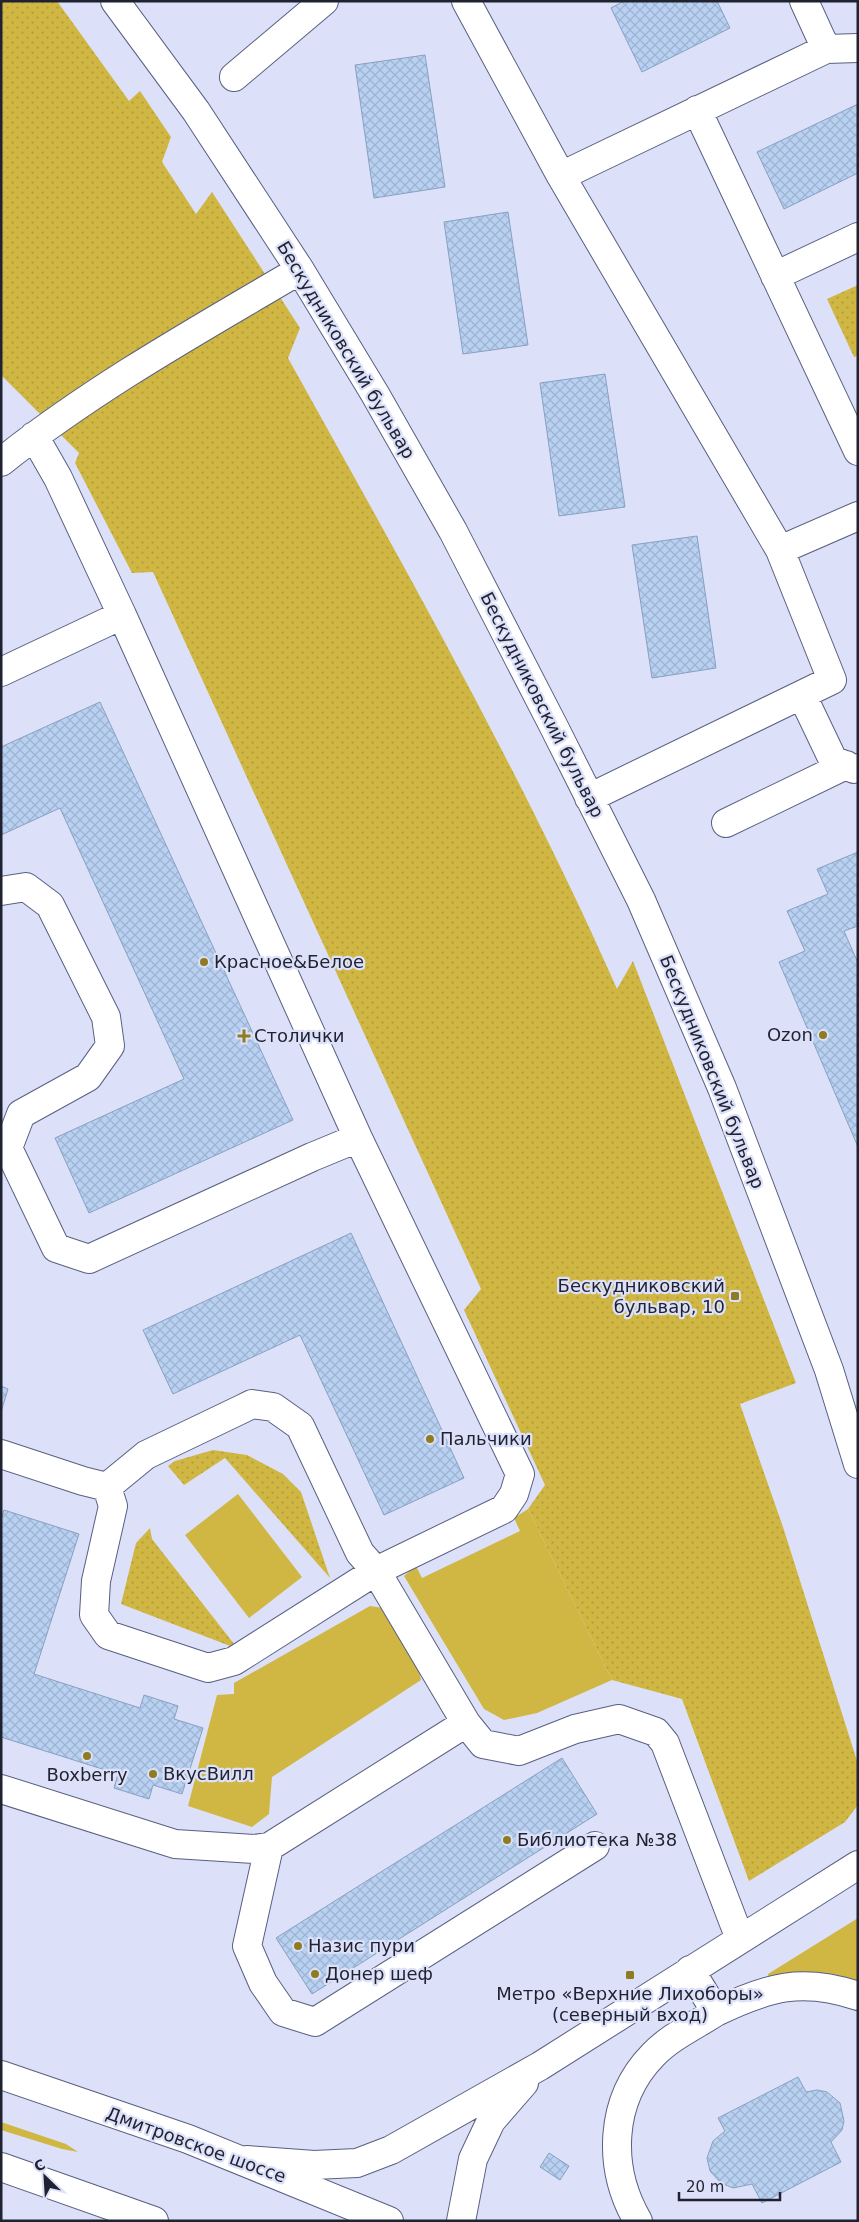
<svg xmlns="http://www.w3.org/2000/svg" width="859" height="2222" viewBox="0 0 859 2222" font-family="'DejaVu Sans',sans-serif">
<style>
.grass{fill:#d0b642}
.park{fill:url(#park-dots)}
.building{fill:url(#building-cross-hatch);stroke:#88a0c1}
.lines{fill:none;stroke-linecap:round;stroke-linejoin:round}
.minor-casing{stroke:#595f81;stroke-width:30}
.major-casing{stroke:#595f81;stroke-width:30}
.minor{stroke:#fff;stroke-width:28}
.major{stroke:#fff;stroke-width:28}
.poi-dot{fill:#8f7b21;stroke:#dce1f9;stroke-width:2}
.labels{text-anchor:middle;stroke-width:4.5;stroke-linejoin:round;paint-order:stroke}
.street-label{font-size:18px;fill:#1f2231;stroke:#dce1f9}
.poi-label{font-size:18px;fill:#1f2231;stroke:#dce1f9;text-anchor:start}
</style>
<defs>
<pattern id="park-dots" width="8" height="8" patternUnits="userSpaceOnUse" patternTransform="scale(1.25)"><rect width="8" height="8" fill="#d0b642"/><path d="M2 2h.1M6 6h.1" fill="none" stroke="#b29c3a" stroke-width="1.8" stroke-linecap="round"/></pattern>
<pattern id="building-cross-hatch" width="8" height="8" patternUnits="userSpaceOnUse" patternTransform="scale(1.25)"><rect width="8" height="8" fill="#b8d1f2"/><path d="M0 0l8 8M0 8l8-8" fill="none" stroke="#9eb3d0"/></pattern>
</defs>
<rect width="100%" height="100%" fill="#dce1f9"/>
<path class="grass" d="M 238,1494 L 302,1577 L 249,1618 L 185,1535 Z
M 528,1509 L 612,1680 L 537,1713 L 504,1720 L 484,1709 L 404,1576 L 416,1566 L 422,1578 L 520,1531 L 514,1518 Z
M 370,1606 L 383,1608 L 419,1671 L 421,1680 L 272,1777 L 269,1814 L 252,1827 L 188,1806 L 217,1695 L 234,1694 L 234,1683 Z
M 858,1918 L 858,1996 L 770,1990 L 768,1974 Z
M 1,2122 L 66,2144 L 78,2152 L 62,2149 L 1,2130 Z"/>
<path class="park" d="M 1,1 L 57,1 L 129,101 L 140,91 L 171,137 L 162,162 L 196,214 L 212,192 L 300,328 L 288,358 C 403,565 521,772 617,989 L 633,961 L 796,1383 L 740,1404 L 783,1527 L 858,1764 L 858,1805 L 845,1822 L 749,1881 L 682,1699 L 612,1680 L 528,1509 L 545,1485 L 464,1310 L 481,1289 L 153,572 L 132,573 L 75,463 L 79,453 L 1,375 Z
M 858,285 L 858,356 L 854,357 L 827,299 Z
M 213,1450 L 247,1455 L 283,1474 L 301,1492 L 330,1578 L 225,1458 L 184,1485 L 168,1466 L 175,1461 Z
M 150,1528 L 152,1539 L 238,1649 L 121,1604 L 136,1543 Z"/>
<path class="building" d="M 624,1 L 717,1 L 730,28 L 642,72 L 611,8 Z
M 425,55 L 445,187 L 374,198 L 355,65 Z
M 858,104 L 858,173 L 784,209 L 757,152 Z
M 508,212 L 528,345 L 463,354 L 444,222 Z
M 605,374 L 625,507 L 559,516 L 540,383 Z
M 697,536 L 716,668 L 652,678 L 632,545 Z
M 100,702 L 293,1120 L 89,1213 L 55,1138 L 184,1079 L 60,808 L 1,835 L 1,747 Z
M 858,852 L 858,926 L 844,931 L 858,963 L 858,1147 L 779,962 L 805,951 L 787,911 L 828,894 L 817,869 Z
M 351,1233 L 464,1478 L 384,1515 L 300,1335 L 173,1394 L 143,1330 Z
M 1,1386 L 8,1389 L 1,1412 Z
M 4,1510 L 79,1534 L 34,1674 L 140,1708 L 144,1695 L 178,1706 L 174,1719 L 203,1728 L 182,1794 L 153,1785 L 149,1799 L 114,1788 L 118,1774 L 1,1737 L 1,1519 Z
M 562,1758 L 597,1814 L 312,1994 L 276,1938 Z
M 798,2077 L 806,2092 L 817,2090 L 827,2092 L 840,2103 L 844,2121 L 842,2130 L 831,2142 L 841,2162 L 762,2203 L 752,2184 L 733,2188 L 721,2183 L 710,2171 L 707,2158 L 713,2141 L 725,2131 L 718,2118 Z
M 549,2153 L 569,2166 L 560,2180 L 540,2167 Z"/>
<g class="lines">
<defs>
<path id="minor" d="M 115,1 L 196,111 L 300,270 L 375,394 L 453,531 L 553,725 L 641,900 L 722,1088 L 829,1370 L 858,1464
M 466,1 L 561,176 L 780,550 L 832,680 L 589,798
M 826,49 L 858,48
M 234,77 L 324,1
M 697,110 L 858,451
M 561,176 L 826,49 L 804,1
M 775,276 L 858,237
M 34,436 L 58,478 L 122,615
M 1,462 C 94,388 198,330 300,270
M 780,550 L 858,516
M 1,672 L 122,615 L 358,1138 L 520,1474 L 514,1494 L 504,1509 L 376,1571 L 466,1723
M 802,695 L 833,760 L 854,769 L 858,768
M 726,823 L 846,765
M 1,891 L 26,887 L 50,905 L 106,1017 L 110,1046 L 88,1077 L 21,1114 L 8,1148 L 56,1248 L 89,1259 L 312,1157 L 358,1138
M 1,1454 L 83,1481 L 107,1487 L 146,1455 L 242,1409 L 252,1404 L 273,1407 L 300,1426 L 360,1553 L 376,1571 L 234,1661 L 208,1668 L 108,1635 L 94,1615 L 96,1581 L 113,1506 L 107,1487
M 1,1789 L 175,1844 L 254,1849 L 269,1847 L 466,1723 L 483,1744 L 519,1751 L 575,1729 L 619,1719 L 656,1732 L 665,1743 L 740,1939
M 269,1847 L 247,1946 L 263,1983 L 283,2012 L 315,2022 L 595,1846
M 716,2012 C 768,1987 802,1977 858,1996
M 247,2160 L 314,2165 L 357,2163 L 391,2150 L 540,2066 L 858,1865
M 461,2221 L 473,2159 L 491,2121 L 524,2083
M 638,2221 C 607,2168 609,2100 653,2055 C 670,2037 696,2025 716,2012 L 690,1970"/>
<path id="major" d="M 1,2075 L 188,2139 L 389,2221
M 1,2167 L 154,2221"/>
</defs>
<use href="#minor" class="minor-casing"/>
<use href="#major" class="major-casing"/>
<use href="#minor" class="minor"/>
<use href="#major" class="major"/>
</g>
<g class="poi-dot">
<circle cx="204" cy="962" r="5"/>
<circle cx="823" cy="1035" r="5"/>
<path d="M241.5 1028.5h5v5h5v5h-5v5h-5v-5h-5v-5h5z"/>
<rect x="730" y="1291" width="10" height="10" rx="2.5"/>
<circle cx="430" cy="1439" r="5"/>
<circle cx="87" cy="1756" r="5"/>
<circle cx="153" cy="1774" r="5"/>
<circle cx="507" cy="1840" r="5"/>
<circle cx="298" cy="1946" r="5"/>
<circle cx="315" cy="1974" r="5"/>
<rect x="625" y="1970" width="10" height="10" rx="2.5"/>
</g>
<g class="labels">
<g class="street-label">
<text transform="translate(346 350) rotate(59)" y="6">Бескудниковский бульвар</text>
<text transform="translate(542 705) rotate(63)" y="6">Бескудниковский бульвар</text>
<text transform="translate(712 1072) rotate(68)" y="6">Бескудниковский бульвар</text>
<text transform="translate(196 2145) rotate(20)" y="6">Дмитровское шоссе</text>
</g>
<g class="poi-label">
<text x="214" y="968">Красное&amp;Белое</text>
<text x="813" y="1041" text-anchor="end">Ozon</text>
<text x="254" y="1042">Столички</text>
<text x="725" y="1292" text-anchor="end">Бескудниковский<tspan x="725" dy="21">бульвар, 10</tspan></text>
<text x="440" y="1445">Пальчики</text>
<text x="163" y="1780">ВкусВилл</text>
<text x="87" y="1781" text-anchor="middle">Boxberry</text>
<text x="517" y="1846">Библиотека №38</text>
<text x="308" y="1952">Назис пури</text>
<text x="325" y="1980">Донер шеф</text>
<text x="630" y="2000" text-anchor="middle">Метро «Верхние Лихоборы»<tspan x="630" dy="21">(северный вход)</tspan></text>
</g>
</g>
<rect width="859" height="2222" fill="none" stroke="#1f2231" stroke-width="5"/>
<g transform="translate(45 2177) rotate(335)" stroke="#dce1f9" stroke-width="4" paint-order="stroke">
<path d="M0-4L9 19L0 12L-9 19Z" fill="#1f2231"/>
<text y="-8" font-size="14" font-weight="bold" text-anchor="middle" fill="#1f2231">С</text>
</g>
<path d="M679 2192v8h101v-8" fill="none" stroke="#1f2231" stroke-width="2.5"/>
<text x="686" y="2192" font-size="15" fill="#1f2231" stroke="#dce1f9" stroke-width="4" paint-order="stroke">20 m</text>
</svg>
